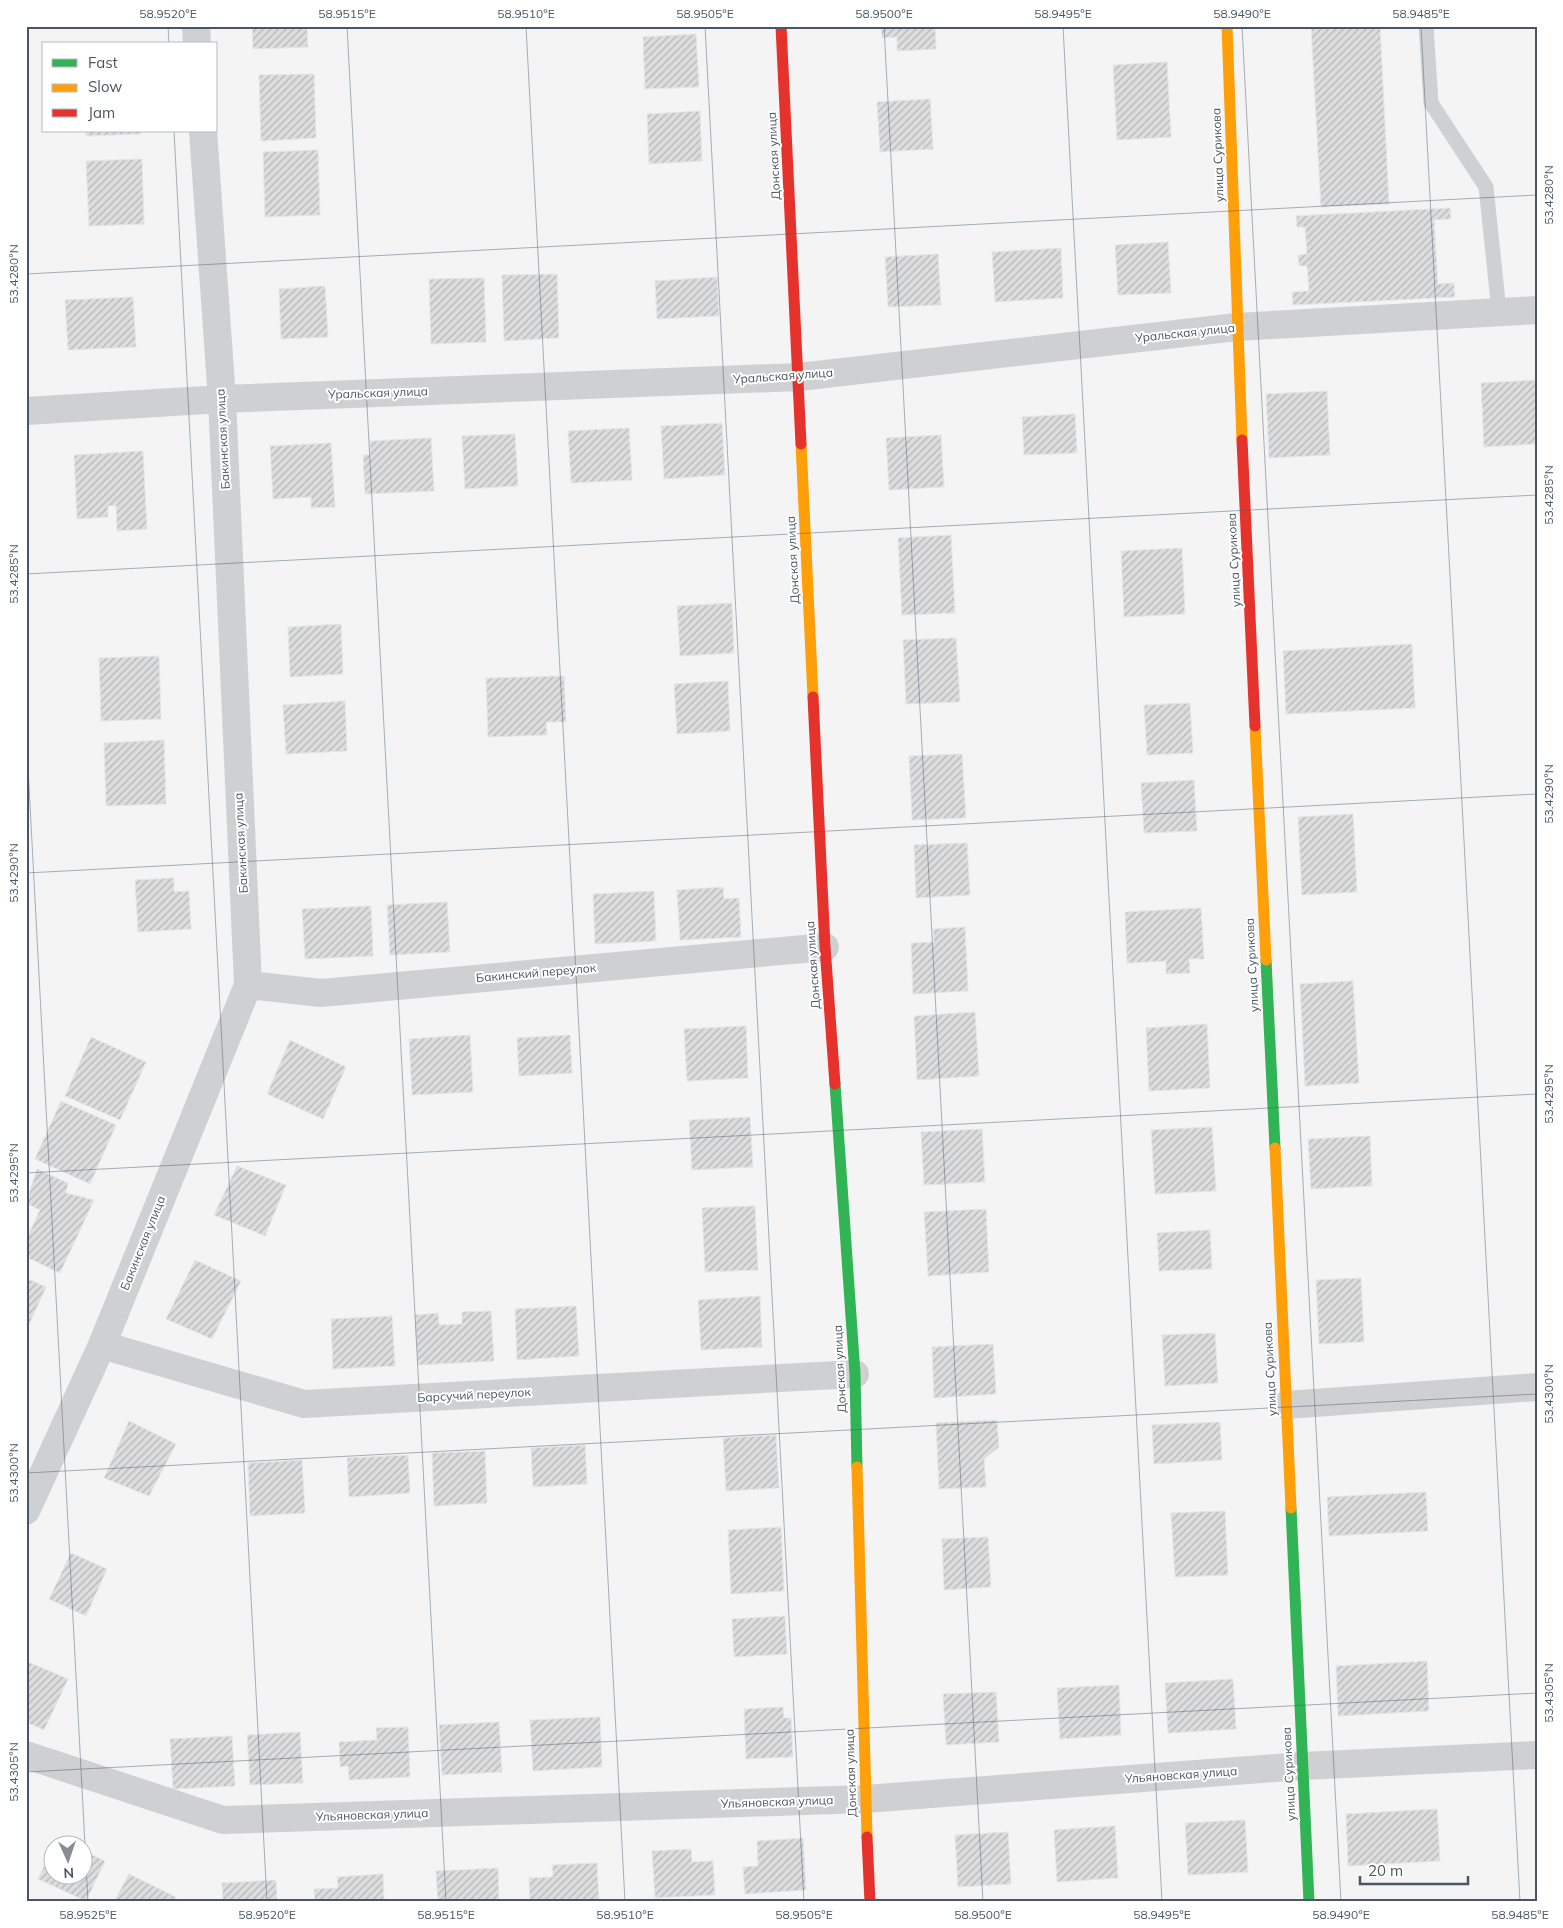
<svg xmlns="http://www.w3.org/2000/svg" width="1563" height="1928" viewBox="0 0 1563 1928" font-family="Mulish,sans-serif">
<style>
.building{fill:url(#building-hatch);stroke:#e5e6e7}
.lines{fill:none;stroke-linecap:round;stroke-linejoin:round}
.lane{stroke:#ced0d2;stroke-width:15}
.street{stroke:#ced0d2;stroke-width:28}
.fast{stroke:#30b455;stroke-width:11}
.slow{stroke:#ff9f0a;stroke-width:11}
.jam{stroke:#e5322d;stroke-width:11}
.ticks{fill:none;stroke:#4a5661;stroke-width:1;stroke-opacity:0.45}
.labels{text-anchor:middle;stroke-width:4;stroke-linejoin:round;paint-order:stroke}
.street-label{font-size:12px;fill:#4a5661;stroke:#fff}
.neatline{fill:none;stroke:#4a5661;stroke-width:2}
.ticks-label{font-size:12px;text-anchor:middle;fill:#4a5661}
</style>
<defs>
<pattern id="building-hatch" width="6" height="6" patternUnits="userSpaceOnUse" patternTransform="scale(1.25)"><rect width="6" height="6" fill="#ddddde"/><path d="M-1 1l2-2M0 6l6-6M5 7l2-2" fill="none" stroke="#b5b6b7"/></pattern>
</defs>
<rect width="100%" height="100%" fill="#f4f4f4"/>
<path class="building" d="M 252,26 L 307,26 L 308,47 L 253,49 Z
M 881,26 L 935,26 L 936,49 L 897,51 L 897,37 L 882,38 Z
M 1311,26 L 1380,26 L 1389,204 L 1321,207 Z
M 696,34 L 699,87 L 645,89 L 643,37 Z
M 1167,62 L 1171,137 L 1117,140 L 1113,65 Z
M 314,74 L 316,138 L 261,141 L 259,75 Z
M 930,99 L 933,149 L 880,152 L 877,102 Z
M 700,111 L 702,161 L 649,164 L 647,114 Z
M 86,131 L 141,131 L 141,134 L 86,136 Z
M 318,150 L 320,215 L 265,217 L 263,152 Z
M 142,159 L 144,224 L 89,226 L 86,161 Z
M 1450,208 L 1451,219 L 1434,220 L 1438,284 L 1454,283 L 1455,297 L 1293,305 L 1292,292 L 1309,291 L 1307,266 L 1299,266 L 1298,255 L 1307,254 L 1305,227 L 1297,227 L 1296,216 Z
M 1168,242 L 1171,293 L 1118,295 L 1115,245 Z
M 1061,248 L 1063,298 L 995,302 L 992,252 Z
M 938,254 L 941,305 L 888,307 L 885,257 Z
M 557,274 L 559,338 L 504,341 L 502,275 Z
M 717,277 L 719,316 L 657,319 L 655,281 Z
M 484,278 L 486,342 L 431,344 L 429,279 Z
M 325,286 L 328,337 L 281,339 L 279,289 Z
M 133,297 L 136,347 L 68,350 L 65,300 Z
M 1537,380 L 1537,444 L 1484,447 L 1481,383 Z
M 1327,391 L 1330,455 L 1269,458 L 1266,394 Z
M 1075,414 L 1077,453 L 1024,455 L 1022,417 Z
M 722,423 L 725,475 L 664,479 L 661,426 Z
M 629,428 L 632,480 L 571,483 L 568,431 Z
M 515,434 L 518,486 L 465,489 L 462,436 Z
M 941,435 L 944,487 L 889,490 L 886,438 Z
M 431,438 L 434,491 L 365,494 L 363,455 L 370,455 L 370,441 Z
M 331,443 L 335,507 L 311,508 L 311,497 L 273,499 L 270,446 Z
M 143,451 L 147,529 L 117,531 L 116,505 L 108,506 L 108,517 L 77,519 L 74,455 Z
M 951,535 L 955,613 L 902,615 L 898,538 Z
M 1182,548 L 1185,614 L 1124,617 L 1121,551 Z
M 732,603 L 734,653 L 680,656 L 677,606 Z
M 341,624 L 343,674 L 290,677 L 288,627 Z
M 956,638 L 960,702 L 906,704 L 903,640 Z
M 1412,644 L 1415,708 L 1286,714 L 1283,651 Z
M 159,656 L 161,719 L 101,721 L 99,658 Z
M 564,676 L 566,722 L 546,722 L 547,735 L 488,737 L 486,678 Z
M 728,681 L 730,731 L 677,734 L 674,684 Z
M 345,701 L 347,751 L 286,754 L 283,705 Z
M 1190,703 L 1193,753 L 1147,755 L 1144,705 Z
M 164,740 L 166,804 L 106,806 L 104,743 Z
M 962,754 L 966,818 L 912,820 L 909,756 Z
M 1194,780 L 1197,831 L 1144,833 L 1141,783 Z
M 1353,814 L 1357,892 L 1302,895 L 1298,817 Z
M 967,843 L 970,895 L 916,898 L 914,845 Z
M 174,878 L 174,892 L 189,891 L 191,929 L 138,932 L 135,880 Z
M 723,887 L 724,899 L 739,898 L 741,937 L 680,940 L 677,890 Z
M 654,891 L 656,941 L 595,944 L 593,894 Z
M 447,902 L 450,952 L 390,955 L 387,905 Z
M 371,906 L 373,956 L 305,959 L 302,909 Z
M 1201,908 L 1204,959 L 1189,959 L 1190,973 L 1166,974 L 1166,961 L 1127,963 L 1125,912 Z
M 965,927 L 968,991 L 913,994 L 911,943 L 934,942 L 933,929 Z
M 1353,981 L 1359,1083 L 1305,1086 L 1300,984 Z
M 975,1012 L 979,1076 L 917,1080 L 914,1016 Z
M 1207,1024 L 1210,1088 L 1149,1091 L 1146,1028 Z
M 746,1026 L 748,1078 L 687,1081 L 684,1029 Z
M 470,1035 L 473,1092 L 412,1095 L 409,1039 Z
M 570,1035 L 572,1073 L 519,1076 L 517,1038 Z
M 91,1037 L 146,1062 L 120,1120 L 65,1096 Z
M 290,1040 L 346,1067 L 323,1119 L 267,1094 Z
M 61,1101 L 116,1125 L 90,1184 L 35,1159 Z
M 750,1117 L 753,1167 L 692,1170 L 689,1120 Z
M 1212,1127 L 1216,1191 L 1155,1194 L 1151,1130 Z
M 982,1129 L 985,1182 L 924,1185 L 921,1132 Z
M 1370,1136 L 1372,1186 L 1311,1189 L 1308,1139 Z
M 237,1166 L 286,1185 L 265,1236 L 214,1215 Z
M 37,1169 L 68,1183 L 66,1193 L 94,1200 L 60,1273 L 26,1257 L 26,1240 L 40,1210 L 26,1203 Z
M 755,1206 L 758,1270 L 705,1272 L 702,1208 Z
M 986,1209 L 989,1272 L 928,1276 L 924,1212 Z
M 1210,1230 L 1212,1269 L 1159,1271 L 1157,1233 Z
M 195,1260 L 241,1281 L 212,1339 L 166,1319 Z
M 26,1278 L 46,1287 L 26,1331 Z
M 1361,1278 L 1364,1342 L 1319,1344 L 1316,1280 Z
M 760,1296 L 762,1347 L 701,1350 L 698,1300 Z
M 576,1306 L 579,1356 L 517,1360 L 515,1309 Z
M 491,1311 L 494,1361 L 418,1365 L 415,1315 L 438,1313 L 439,1325 L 462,1324 L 462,1312 Z
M 392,1316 L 395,1366 L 333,1369 L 331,1319 Z
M 1215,1333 L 1218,1383 L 1165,1386 L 1162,1335 Z
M 993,1344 L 996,1394 L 934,1398 L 932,1347 Z
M 997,1420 L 999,1447 L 984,1459 L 986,1487 L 939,1489 L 936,1423 Z
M 129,1421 L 176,1444 L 149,1496 L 104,1478 Z
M 1220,1422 L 1222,1460 L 1154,1464 L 1152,1425 Z
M 776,1435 L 779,1488 L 726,1491 L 723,1438 Z
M 585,1445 L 587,1484 L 533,1487 L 531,1448 Z
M 485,1451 L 487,1503 L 434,1506 L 432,1453 Z
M 408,1455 L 410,1493 L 349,1497 L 347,1458 Z
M 302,1460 L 305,1513 L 250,1516 L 248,1463 Z
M 1426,1492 L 1428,1531 L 1329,1536 L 1327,1497 Z
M 1225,1511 L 1228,1575 L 1175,1577 L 1171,1513 Z
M 781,1527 L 784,1591 L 731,1594 L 728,1530 Z
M 988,1537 L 991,1587 L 944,1590 L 942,1539 Z
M 71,1553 L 107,1569 L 86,1616 L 49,1599 Z
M 785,1616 L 787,1654 L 734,1657 L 732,1619 Z
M 26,1661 L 68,1679 L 44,1730 L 26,1722 Z
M 1427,1661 L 1429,1711 L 1338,1716 L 1336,1666 Z
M 1233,1679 L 1236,1729 L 1168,1733 L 1165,1683 Z
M 1119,1685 L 1121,1735 L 1060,1739 L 1057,1688 Z
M 996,1692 L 999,1742 L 946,1745 L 943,1694 Z
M 783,1707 L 784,1718 L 791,1718 L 793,1757 L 746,1759 L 744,1709 Z
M 600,1717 L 602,1767 L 533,1771 L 530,1720 Z
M 499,1722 L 502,1772 L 442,1775 L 439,1725 Z
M 408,1727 L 410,1777 L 349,1780 L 348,1766 L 340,1767 L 339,1742 L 377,1740 L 376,1728 Z
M 300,1732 L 303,1783 L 250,1785 L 247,1735 Z
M 232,1736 L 235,1786 L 173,1789 L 170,1739 Z
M 1437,1809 L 1440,1861 L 1348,1866 L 1346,1814 Z
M 1245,1820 L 1248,1872 L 1188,1875 L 1185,1823 Z
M 1115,1826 L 1118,1878 L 1057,1882 L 1054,1830 Z
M 1008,1832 L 1011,1884 L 958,1887 L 955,1835 Z
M 803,1838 L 806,1890 L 745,1894 L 743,1867 L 758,1866 L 757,1841 Z
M 59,1839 L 73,1846 L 55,1846 Z
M 691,1849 L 692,1862 L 713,1861 L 715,1895 L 655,1898 L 652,1851 Z
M 52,1850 L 52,1876 L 82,1876 L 82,1850 L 105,1861 L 86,1901 L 38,1879 Z
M 597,1863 L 599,1901 L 530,1902 L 529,1878 L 553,1877 L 552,1865 Z
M 498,1868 L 499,1902 L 438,1902 L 436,1871 Z
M 129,1874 L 176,1897 L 173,1902 L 114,1902 Z
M 383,1874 L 384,1902 L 315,1902 L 314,1889 L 338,1888 L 337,1877 Z
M 276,1880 L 277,1902 L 223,1902 L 222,1883 Z"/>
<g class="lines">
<path class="lane" d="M 1426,26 L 1431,103 L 1486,187 L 1499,311"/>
<path class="street" d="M 196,26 L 197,44
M 26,411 L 222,399 L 799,377 L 1237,327 L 1537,310
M 248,985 L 321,993 L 825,947
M 102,1345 L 304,1404 L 855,1374
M 1286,1405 L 1537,1387
M 26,1511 L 102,1345 L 248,985 L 222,399 L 203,131
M 26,1755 L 223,1820 L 865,1799 L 1302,1766 L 1537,1755"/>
<path class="fast" d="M 1266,960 L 1275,1148
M 835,1084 L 855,1374 L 857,1467
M 1291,1508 L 1309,1902"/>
<path class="slow" d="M 1227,26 L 1242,440
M 801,444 L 813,697
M 1255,726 L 1266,960
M 1275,1148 L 1291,1508
M 857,1467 L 867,1837"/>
<path class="jam" d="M 781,26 L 801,444
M 1242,440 L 1255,726
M 813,697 L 825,947 L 835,1084
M 867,1837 L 870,1902"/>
</g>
<path class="ticks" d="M 168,26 L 169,44M 347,26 L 446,1902M 526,26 L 625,1902M 705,26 L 804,1902M 884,26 L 983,1902M 1063,26 L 1162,1902M 1242,26 L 1341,1902M 1421,26 L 1520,1902M 174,131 L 267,1902M 26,274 L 1537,195M 26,574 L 1537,495M 26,729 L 88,1902M 26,873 L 1537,794M 26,1173 L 1537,1094M 26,1473 L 1537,1394M 26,1772 L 1537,1693"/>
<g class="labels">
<g class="street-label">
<text transform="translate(1218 155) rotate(-92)" y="4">улица Сурикова</text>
<text transform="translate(774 156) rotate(-93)" y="4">Донская улица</text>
<text transform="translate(1185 333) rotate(-6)" y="4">Уральская улица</text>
<text transform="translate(783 376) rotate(-4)" y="4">Уральская улица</text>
<text transform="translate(378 393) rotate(-2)" y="4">Уральская улица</text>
<text transform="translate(223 439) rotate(-93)" y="4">Бакинская улица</text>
<text transform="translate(793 560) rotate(-93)" y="4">Донская улица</text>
<text transform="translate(1234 560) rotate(-93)" y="4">улица Сурикова</text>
<text transform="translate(241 843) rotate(-93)" y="4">Бакинская улица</text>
<text transform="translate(813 965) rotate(-94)" y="4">Донская улица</text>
<text transform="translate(1252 965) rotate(-93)" y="4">улица Сурикова</text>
<text transform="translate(536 973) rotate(-5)" y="4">Бакинский переулок</text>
<text transform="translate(143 1243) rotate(-68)" y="4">Бакинская улица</text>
<text transform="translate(840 1369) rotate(-93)" y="4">Донская улица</text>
<text transform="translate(1270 1369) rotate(-93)" y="4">улица Сурикова</text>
<text transform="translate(474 1395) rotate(-3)" y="4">Барсучий переулок</text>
<text transform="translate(851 1773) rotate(-92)" y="4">Донская улица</text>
<text transform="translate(1289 1774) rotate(-93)" y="4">улица Сурикова</text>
<text transform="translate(1181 1775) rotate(-4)" y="4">Ульяновская улица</text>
<text transform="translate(777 1802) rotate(-2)" y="4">Ульяновская улица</text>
<text transform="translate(372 1815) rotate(-2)" y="4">Ульяновская улица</text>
</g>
</g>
<rect width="1563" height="1928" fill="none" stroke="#ffffff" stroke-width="55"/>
<rect x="42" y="42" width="175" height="90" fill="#ffffff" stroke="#b7bbc0"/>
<rect x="52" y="59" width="25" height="8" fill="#30b455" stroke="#b7bbc0"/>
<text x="88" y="68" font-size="15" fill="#4a5661">Fast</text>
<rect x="52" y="84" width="25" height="8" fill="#ff9f0a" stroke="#b7bbc0"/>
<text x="88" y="92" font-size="15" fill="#4a5661">Slow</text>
<rect x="52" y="109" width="25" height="8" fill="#e5322d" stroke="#b7bbc0"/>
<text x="88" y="118" font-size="15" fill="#4a5661">Jam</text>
<g transform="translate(68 1860) rotate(177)"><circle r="24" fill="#ffffff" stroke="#b7bbc0"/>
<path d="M0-4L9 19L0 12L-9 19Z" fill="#868d94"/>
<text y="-8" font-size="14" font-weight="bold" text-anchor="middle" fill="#4a5661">N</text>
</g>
<path d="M1360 1876v8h108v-8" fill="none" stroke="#4a5661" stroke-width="2.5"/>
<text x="1368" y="1876" font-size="15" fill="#4a5661" stroke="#ffffff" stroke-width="4" paint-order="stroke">20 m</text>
<rect x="28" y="28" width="1508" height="1872" class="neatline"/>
<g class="ticks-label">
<text x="168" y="18">58.9520°E</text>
<text x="347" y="18">58.9515°E</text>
<text x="526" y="18">58.9510°E</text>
<text x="705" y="18">58.9505°E</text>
<text x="884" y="18">58.9500°E</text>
<text x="1063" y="18">58.9495°E</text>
<text x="1242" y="18">58.9490°E</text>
<text x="1421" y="18">58.9485°E</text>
<text transform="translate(1549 195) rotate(-90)" y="4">53.4280°N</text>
<text transform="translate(14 274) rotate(-90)" y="4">53.4280°N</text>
<text transform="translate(1549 495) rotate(-90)" y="4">53.4285°N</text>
<text transform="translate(14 574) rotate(-90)" y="4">53.4285°N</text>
<text transform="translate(1549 794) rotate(-90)" y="4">53.4290°N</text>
<text transform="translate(14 873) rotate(-90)" y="4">53.4290°N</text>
<text transform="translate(1549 1094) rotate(-90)" y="4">53.4295°N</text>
<text transform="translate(14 1173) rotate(-90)" y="4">53.4295°N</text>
<text transform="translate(1549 1394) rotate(-90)" y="4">53.4300°N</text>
<text transform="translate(14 1473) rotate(-90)" y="4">53.4300°N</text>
<text transform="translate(1549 1693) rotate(-90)" y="4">53.4305°N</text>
<text transform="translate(14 1772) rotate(-90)" y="4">53.4305°N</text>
<text x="88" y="1919">58.9525°E</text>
<text x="267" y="1919">58.9520°E</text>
<text x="446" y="1919">58.9515°E</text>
<text x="625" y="1919">58.9510°E</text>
<text x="804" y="1919">58.9505°E</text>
<text x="983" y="1919">58.9500°E</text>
<text x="1162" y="1919">58.9495°E</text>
<text x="1341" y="1919">58.9490°E</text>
<text x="1520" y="1919">58.9485°E</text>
</g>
</svg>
